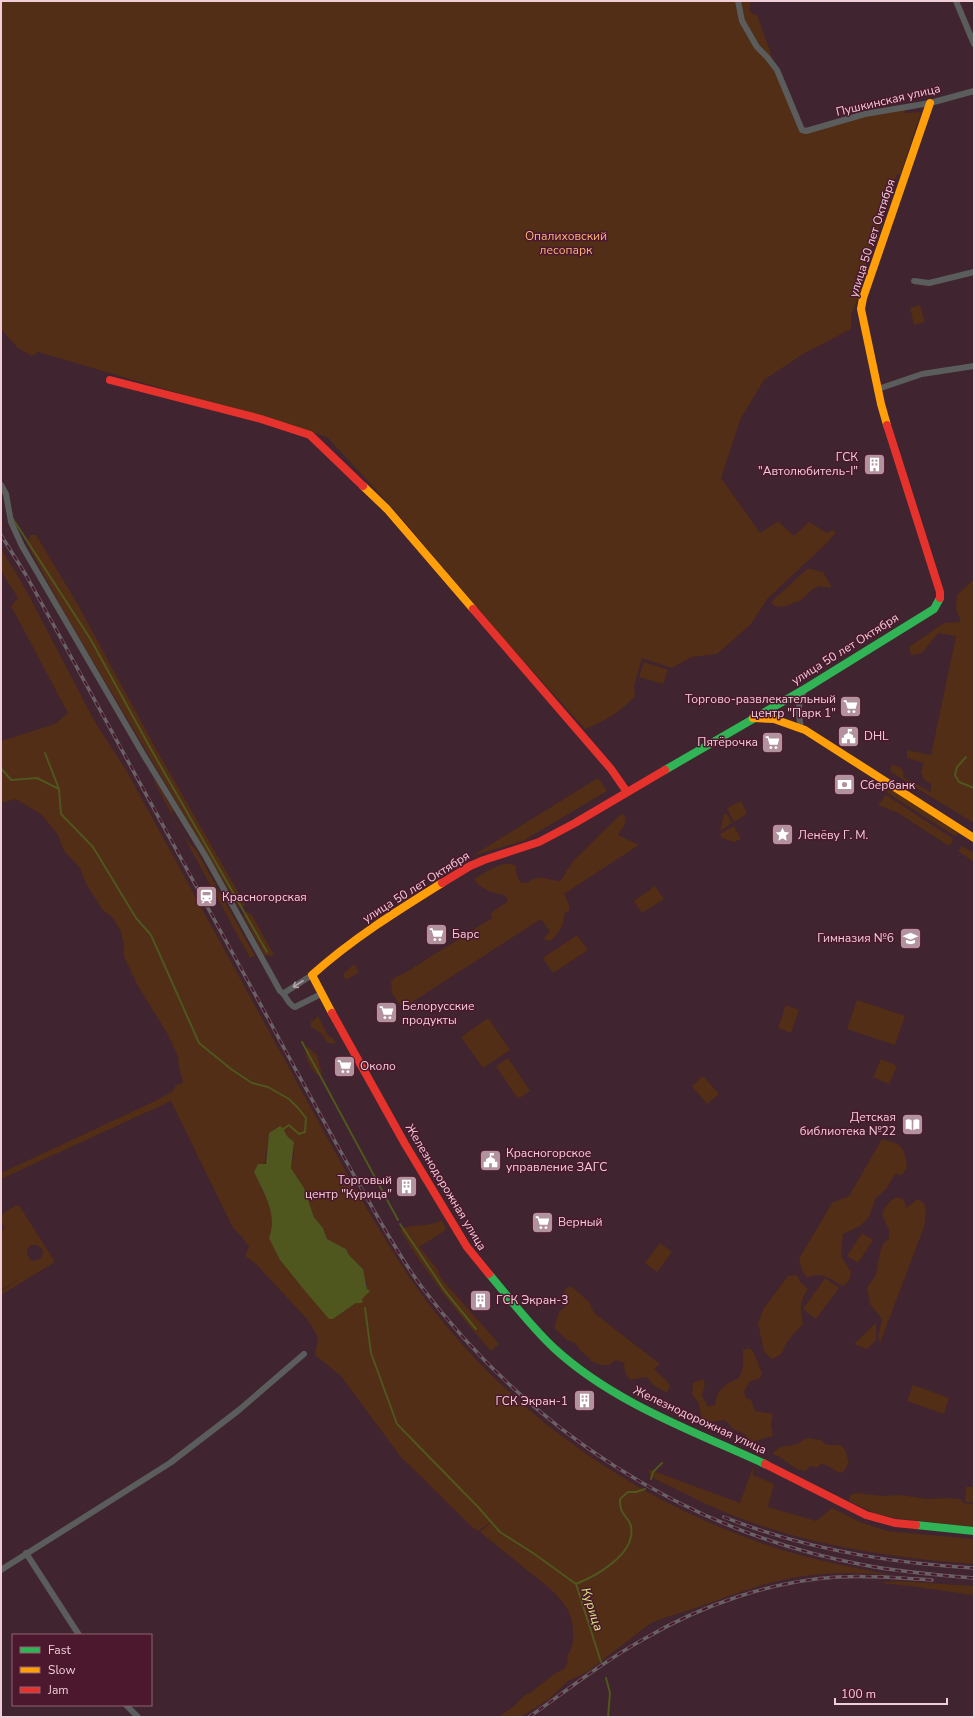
<svg xmlns="http://www.w3.org/2000/svg" width="975" height="1718" viewBox="0 0 975 1718" font-family="'Nunito Sans',sans-serif">
<style>
.green{fill:#512e15;fill-rule:evenodd}
.water{fill:#4f561e}
.lines{fill:none;stroke-linecap:round;stroke-linejoin:round}
.stream{stroke:#4f561e;stroke-width:2}
.street{stroke:#5b5d5d;stroke-width:6}
.fast{stroke:#30b455;stroke-width:8}
.slow{stroke:#ff9f0a;stroke-width:8}
.jam{stroke:#e5322d;stroke-width:8}
.rail-casing{stroke:#696165;stroke-width:3.5}
.rail{stroke:#4c182d;stroke-width:2;stroke-dasharray:6;stroke-linecap:butt}
.oneway{stroke:#b4a0a6}
.labels{text-anchor:middle;stroke-width:3;stroke-linejoin:round;paint-order:stroke}
.street-label{font-size:12px;fill:#f0cdd7;stroke:#4c182d}
.park-label{font-size:12px;fill:#fbb37b;stroke:#4c182d}
.poi-label{font-size:12px;fill:#f0cdd7;stroke:#4c182d;text-anchor:start}
.water-label{font-size:13px;font-style:italic;fill:#d4ea7b;stroke:#4c182d}
</style>
<rect width="100%" height="100%" fill="#40242f"/>
<path class="green" d="M 1,1 L 751,1 L 749,9 L 752,14 L 757,15 L 777,70 L 802,130 L 907,107 L 904,113 L 921,112 L 900,176 L 897,174 L 861,280 L 862,289 L 851,315 L 851,329 L 803,354 L 764,380 L 740,420 L 721,478 L 760,533 L 778,521 L 794,536 L 809,522 L 827,533 L 833,530 L 836,533 L 828,542 L 767,599 L 751,624 L 717,654 L 691,657 L 672,668 L 642,658 L 634,686 L 635,696 C 619,713 607,720 585,729 L 502,637 L 392,507 L 327,437 L 38,352 L 32,356 L 18,348 L 1,329 Z
M 920,305 L 925,322 L 914,325 L 910,308 Z
M 30,535 L 36,535 L 77,603 L 155,747 L 245,904 L 244,906 L 239,908 L 67,617 L 27,544 Z
M 1,548 L 26,590 L 95,722 L 126,770 L 352,1183 C 374,1221 396,1259 422,1295 C 508,1412 633,1500 770,1546 C 809,1559 851,1567 891,1575 C 849,1571 808,1572 766,1584 C 732,1594 699,1608 664,1618 L 651,1623 L 587,1672 L 568,1681 L 549,1699 L 521,1717 L 499,1717 C 504,1712 513,1708 517,1703 C 522,1699 523,1695 530,1693 L 554,1674 L 564,1669 L 568,1662 L 567,1656 C 574,1646 573,1641 573,1630 C 573,1602 543,1583 523,1567 C 509,1555 495,1544 480,1532 L 494,1520 L 478,1531 L 471,1526 L 400,1456 L 341,1376 L 315,1355 L 318,1337 L 307,1319 L 255,1263 L 245,1256 L 249,1247 L 241,1236 L 233,1228 L 171,1101 L 1,1179 L 1,1173 L 151,1103 L 172,1092 L 176,1085 L 183,1083 L 179,1068 L 178,1056 L 167,1033 L 138,986 L 124,957 L 124,945 L 121,932 L 113,918 L 103,910 L 86,884 L 80,868 L 64,851 L 58,835 L 42,815 L 16,799 L 1,803 L 1,741 L 55,724 L 68,713 L 11,606 L 18,598 L 1,571 ZM 283,1128 L 287,1136 L 294,1142 L 294,1152 L 291,1168 L 304,1188 L 314,1217 L 323,1228 L 327,1239 L 346,1249 L 349,1255 L 363,1269 L 362,1273 L 367,1284 L 367,1289 L 362,1299 L 333,1319 L 305,1291 L 280,1260 L 270,1238 L 273,1227 L 270,1205 L 261,1188 L 269,1133 Z
M 807,569 L 811,569 L 823,572 L 830,584 L 831,588 L 819,586 L 813,589 L 801,600 L 786,606 L 776,607 L 771,602 Z
M 974,579 L 974,823 L 892,773 L 890,769 L 892,765 L 900,767 L 903,771 L 903,777 L 931,792 L 931,784 L 924,780 L 921,772 L 924,763 L 907,758 L 907,750 L 931,755 L 956,636 L 938,633 L 922,653 L 911,655 L 909,647 L 944,623 L 961,622 L 956,609 L 957,595 Z
M 644,662 L 668,670 L 663,684 L 639,677 Z
M 598,778 L 607,791 L 523,841 L 472,856 Z
M 154,779 L 173,810 L 172,813 L 185,838 L 196,850 L 255,956 L 250,958 L 153,780 Z
M 889,788 L 957,832 L 957,835 L 955,836 L 886,792 Z
M 886,795 L 952,838 L 953,841 L 949,846 L 898,813 L 878,805 Z
M 741,801 L 747,814 L 734,822 L 727,808 Z
M 624,814 L 626,822 L 618,835 L 639,845 L 564,894 L 569,905 L 569,910 L 564,914 C 566,924 557,934 551,941 L 543,939 L 550,932 L 541,919 L 406,1006 L 400,1005 L 392,993 L 391,981 L 397,976 L 403,974 L 492,918 L 491,913 L 508,901 L 505,895 C 494,893 480,890 474,879 C 485,872 506,857 517,867 L 515,870 L 520,882 L 528,883 C 538,873 547,880 560,881 L 574,860 L 620,815 Z
M 724,814 L 727,814 L 732,823 L 720,831 Z
M 734,826 L 741,839 L 734,842 L 722,838 L 720,834 Z
M 962,846 L 974,853 L 974,862 L 958,851 Z
M 655,886 L 664,899 L 642,913 L 634,901 Z
M 247,912 L 252,915 L 274,955 L 273,956 L 264,955 L 244,917 L 244,914 Z
M 577,935 L 588,950 L 553,973 L 543,958 Z
M 354,964 L 358,970 L 358,973 L 346,980 L 343,974 Z
M 857,1000 L 905,1016 L 895,1045 L 847,1029 Z
M 786,1005 L 799,1010 L 791,1033 L 778,1028 Z
M 318,1016 L 328,1036 L 333,1038 L 336,1044 L 328,1043 L 321,1033 L 311,1027 L 311,1022 Z
M 488,1018 L 510,1050 L 483,1068 L 461,1037 Z
M 307,1046 L 317,1055 L 322,1075 L 317,1075 C 311,1068 302,1055 307,1046 Z
M 508,1058 L 530,1091 L 518,1099 L 496,1066 Z
M 881,1059 L 897,1066 L 889,1084 L 873,1077 Z
M 703,1076 L 719,1094 L 707,1104 L 692,1086 Z
M 882,1139 C 902,1144 905,1147 907,1168 L 902,1175 L 895,1174 L 887,1188 L 875,1199 L 869,1217 L 860,1226 L 843,1234 L 841,1256 L 851,1272 L 849,1281 L 843,1286 C 830,1280 822,1270 808,1278 L 803,1273 L 799,1259 L 832,1203 L 849,1196 Z
M 897,1197 L 904,1200 L 906,1208 L 918,1199 L 924,1203 L 926,1211 L 924,1227 L 880,1343 L 878,1337 L 882,1319 L 870,1304 L 867,1288 L 876,1275 L 880,1252 L 883,1244 L 889,1238 L 889,1230 L 882,1215 C 885,1206 889,1201 897,1197 Z
M 16,1205 L 20,1207 L 55,1262 L 1,1295 L 1,1291 L 22,1278 L 1,1290 L 1,1231 L 5,1228 L 1,1222 L 1,1215 ZM 31,1245 L 37,1245 L 43,1250 L 42,1256 L 38,1260 L 32,1261 L 27,1255 L 27,1249 Z
M 441,1220 L 444,1224 L 446,1230 L 419,1247 L 438,1270 L 440,1277 L 499,1344 L 491,1351 C 456,1312 427,1274 400,1230 C 411,1223 429,1228 441,1220 Z
M 862,1233 L 873,1240 L 858,1263 L 847,1256 Z
M 660,1243 L 672,1252 L 657,1272 L 645,1263 Z
M 797,1275 L 800,1282 L 808,1289 C 799,1302 800,1308 803,1324 C 798,1330 792,1335 788,1341 C 781,1350 787,1353 772,1359 L 764,1352 L 758,1323 L 764,1308 L 788,1276 Z
M 825,1278 L 839,1288 L 816,1319 L 803,1309 Z
M 571,1286 L 589,1302 L 594,1313 L 660,1364 L 654,1369 C 660,1376 666,1378 670,1386 L 667,1393 L 652,1384 L 647,1377 L 630,1380 L 625,1372 L 624,1363 L 616,1360 L 609,1365 L 601,1365 L 593,1362 L 580,1350 L 575,1343 L 567,1340 L 554,1328 L 559,1312 L 565,1307 L 563,1299 L 565,1289 Z
M 876,1323 L 876,1340 L 867,1349 L 854,1344 Z
M 749,1348 L 753,1351 L 762,1373 L 760,1378 L 749,1382 L 744,1392 L 746,1398 L 751,1400 L 755,1411 L 773,1414 L 771,1425 L 773,1436 L 751,1442 L 744,1434 L 733,1429 L 725,1420 L 702,1423 L 699,1404 L 692,1394 L 693,1383 L 703,1379 L 705,1384 L 702,1396 L 708,1406 L 715,1405 C 716,1390 726,1383 739,1378 L 743,1367 L 743,1350 Z
M 913,1385 L 949,1398 L 944,1414 L 907,1401 Z
M 809,1438 L 821,1440 C 829,1451 839,1439 845,1450 C 847,1453 847,1458 849,1462 L 843,1473 C 834,1472 830,1465 821,1464 L 816,1468 L 810,1466 L 806,1471 C 793,1471 786,1458 774,1455 L 773,1453 C 780,1444 789,1447 797,1444 C 801,1442 804,1439 809,1438 Z
M 753,1467 L 753,1475 L 774,1484 L 768,1507 L 816,1521 L 832,1508 L 860,1522 L 887,1531 L 974,1539 L 974,1564 C 883,1557 792,1543 708,1505 C 689,1496 670,1486 651,1477 L 648,1469 L 740,1503 Z
M 966,1487 L 974,1487 L 974,1502 L 965,1502 Z
M 856,1493 L 882,1496 L 901,1495 L 927,1499 L 948,1498 L 961,1499 L 963,1503 L 974,1504 L 974,1527 L 894,1518 L 874,1513 L 849,1501 L 850,1495 Z
M 897,1581 L 974,1586 L 974,1595 C 942,1591 911,1585 879,1583 Z"/>
<path class="water" d="M 280,1126 L 283,1128 L 287,1136 L 294,1142 L 291,1168 L 304,1188 L 314,1217 L 323,1228 L 327,1239 L 346,1249 L 349,1255 L 363,1269 L 367,1289 L 370,1291 L 362,1299 L 363,1302 L 361,1303 L 356,1303 L 333,1319 L 329,1319 L 305,1291 L 280,1260 L 269,1238 C 278,1214 264,1194 254,1172 L 258,1164 L 266,1164 L 269,1133 Z"/>
<g class="lines">
<path class="stream" d="M 13,519 L 91,640 L 152,751 L 267,952
M 45,753 L 59,789 L 61,814 L 93,847 L 136,918 L 151,935 L 199,1043 L 231,1069 L 252,1083 L 268,1087 L 289,1099 L 298,1108 L 306,1118 L 305,1132 L 299,1134 L 289,1125 L 282,1130
M 966,757 L 957,767 L 955,775 L 959,782 L 974,788
M 1,768 L 11,780 L 37,778 L 59,789
M 302,1042 L 398,1220
M 400,1224 L 445,1291 L 476,1329
M 365,1308 L 371,1353 L 397,1424 L 478,1507 L 500,1532 L 533,1553 L 576,1584
M 651,1479 L 653,1472 L 662,1463
M 576,1584 C 596,1576 636,1554 631,1527 C 630,1519 623,1516 621,1509 C 620,1506 620,1502 620,1499 L 628,1492 L 636,1492 L 645,1489
M 576,1584 L 601,1662
M 606,1678 L 610,1693 L 608,1717"/>
<path class="street" d="M 738,1 L 742,21 L 757,47 L 767,57 L 777,70 L 802,130 L 806,131 L 865,114 L 930,103 L 974,91
M 956,1 L 974,44
M 914,281 L 929,283 L 974,272
M 878,389 L 922,374 L 974,366
M 1,485 L 6,494 L 11,522 L 22,546 L 143,754 L 206,857 L 280,991 C 287,995 287,1004 295,1007 L 321,994
M 801,728 C 799,716 796,699 806,689
M 284,993 L 312,975
M 26,1553 L 79,1635
M 1,1570 L 170,1463 L 239,1410 L 304,1354
M 126,1705 L 138,1717"/>
<path class="fast" d="M 665,770 L 808,687 L 934,609 L 940,598
M 489,1274 C 511,1300 531,1327 555,1349 C 614,1403 693,1431 765,1464
M 916,1525 L 974,1531"/>
<path class="slow" d="M 887,425 L 881,404 L 861,309 L 863,298 L 930,103
M 363,486 L 387,509 L 473,609
M 753,718 L 774,719 L 805,730 L 974,838
M 332,1013 L 312,975 C 352,939 397,911 442,883"/>
<path class="jam" d="M 110,380 L 261,419 L 310,435 L 363,486
M 887,425 L 940,592 L 940,598
M 473,609 L 611,769 L 627,792
M 442,883 L 470,866 L 484,860 L 539,842 L 575,823 L 665,770
M 332,1013 L 405,1144 L 467,1247 L 489,1274
M 765,1464 L 866,1515 L 895,1523 L 916,1525"/>
<defs>
<path id="rail" d="M 1,535 L 26,575 L 63,642 C 132,768 201,894 269,1020 C 300,1078 331,1135 363,1191 C 381,1223 399,1256 421,1286 C 529,1430 686,1532 864,1565 C 900,1572 937,1575 974,1578
M 724,1517 C 804,1549 889,1563 974,1568
M 529,1717 C 566,1691 604,1661 644,1639 C 702,1605 771,1581 838,1577 C 870,1575 901,1578 932,1580"/>
</defs>
<use href="#rail" class="rail-casing"/>
<use href="#rail" class="rail"/>
</g>
<defs><path id="oneway-shaft" d="M-6 0H5M1.5-3L5.5 0L1.5 3" fill="none" stroke-width="1.6" stroke-linecap="round" stroke-linejoin="round"/></defs>
<use class="oneway" href="#oneway-shaft" transform="translate(298 984) rotate(147)"/>
<defs>
<symbol id="building-square" viewBox="-11 -11 22 22"><rect x="-9" y="-9" width="18" height="18" rx="4" fill="#b2929c" stroke="#4c182d"/><path d="M-4-6H4V6H1V3H-1V6H-4ZM-2.5-4.3h1.7v1.8h-1.7ZM.8-4.3h1.7v1.8H.8ZM-2.5-1h1.7V.8h-1.7ZM.8-1h1.7V.8H.8Z" fill="#fff"/></symbol>
<symbol id="supermarket-square" viewBox="-11 -11 22 22"><rect x="-9" y="-9" width="18" height="18" rx="4" fill="#b2929c" stroke="#4c182d"/><path d="M-6-5.5h2.5l.6 2H6L4.5 2H-2.5L-4.4-4H-6ZM-1.5 3.2a1.3 1.3 0 1 0 .1 0ZM3 3.2a1.3 1.3 0 1 0 .1 0Z" fill="#fff"/></symbol>
<symbol id="civic-square" viewBox="-11 -11 22 22"><rect x="-9" y="-9" width="18" height="18" rx="4" fill="#b2929c" stroke="#4c182d"/><path d="M-.6-6.5H3V-4.5H.6V-3L4-1V1h2V6H-6V1h2V-1L-.6-3ZM-1.2 2.5V6h2.4V2.5Z" fill="#fff"/></symbol>
<symbol id="bank-square" viewBox="-11 -11 22 22"><rect x="-9" y="-9" width="18" height="18" rx="4" fill="#b2929c" stroke="#4c182d"/><path d="M-6-4H6V4H-6ZM0-2.3a2.3 2.3 0 1 0 0 4.6a2.3 2.3 0 1 0 0-4.6Z" fill="#fff"/></symbol>
<symbol id="sight-square" viewBox="-11 -11 22 22"><rect x="-9" y="-9" width="18" height="18" rx="4" fill="#b2929c" stroke="#4c182d"/><path d="M0-6L1.8-2.2L6-1.7L2.9 1.2L3.7 5.4L0 3.3L-3.7 5.4L-2.9 1.2L-6-1.7L-1.8-2.2Z" fill="#fff"/></symbol>
<symbol id="station-square" viewBox="-11 -11 22 22"><rect x="-9" y="-9" width="18" height="18" rx="4" fill="#b2929c" stroke="#4c182d"/><path d="M-3-6H3Q5-6 5-4V2Q5 4 3 4L4.5 6H3L1.5 4h-3L-3 6H-4.5L-3 4Q-5 4-5 2V-4Q-5-6-3-6ZM-3.5-4v3h7v-3ZM-3.5 1v1.5H-2V1ZM2 1v1.5H3.5V1Z" fill="#fff"/></symbol>
<symbol id="school-square" viewBox="-11 -11 22 22"><rect x="-9" y="-9" width="18" height="18" rx="4" fill="#b2929c" stroke="#4c182d"/><path d="M0-5L7-2L0 1L-7-2ZM-4 1L0 2.5L4 1V4Q0 6-4 4Z" fill="#fff"/></symbol>
<symbol id="library-square" viewBox="-11 -11 22 22"><rect x="-9" y="-9" width="18" height="18" rx="4" fill="#b2929c" stroke="#4c182d"/><path d="M-6-4Q-3-5.5-.7-3.5V5Q-3 3-6 4ZM6-4Q3-5.5 .7-3.5V5Q3 3 6 4Z" fill="#fff"/></symbol>
</defs>
<g fill-rule="evenodd">
<use href="#building-square" x="862" y="452" width="25" height="25"/>
<use href="#supermarket-square" x="838" y="694" width="25" height="25"/>
<use href="#civic-square" x="836" y="724" width="25" height="25"/>
<use href="#supermarket-square" x="760" y="730" width="25" height="25"/>
<use href="#bank-square" x="832" y="772" width="25" height="25"/>
<use href="#sight-square" x="770" y="822" width="25" height="25"/>
<use href="#station-square" x="194" y="884" width="25" height="25"/>
<use href="#supermarket-square" x="424" y="922" width="25" height="25"/>
<use href="#school-square" x="898" y="926" width="25" height="25"/>
<use href="#supermarket-square" x="374" y="1000" width="25" height="25"/>
<use href="#supermarket-square" x="332" y="1054" width="25" height="25"/>
<use href="#library-square" x="900" y="1112" width="25" height="25"/>
<use href="#civic-square" x="478" y="1148" width="25" height="25"/>
<use href="#building-square" x="394" y="1174" width="25" height="25"/>
<use href="#supermarket-square" x="530" y="1210" width="25" height="25"/>
<use href="#building-square" x="468" y="1288" width="25" height="25"/>
<use href="#building-square" x="572" y="1388" width="25" height="25"/>
</g>
<g class="labels">
<g class="street-label">
<text transform="translate(888 100) rotate(-13)" y="4">Пушкинская улица</text>
<text transform="translate(872 238) rotate(-72)" y="4">улица 50 лет Октября</text>
<text transform="translate(845 649) rotate(-32)" y="4">улица 50 лет Октября</text>
<text transform="translate(416 887) rotate(-32)" y="4">улица 50 лет Октября</text>
<text transform="translate(446 1187) rotate(59)" y="4">Железнодорожная улица</text>
<text transform="translate(700 1420) rotate(25)" y="4">Железнодорожная улица</text>
</g>
<g class="park-label">
<text x="566" y="240">Опалиховский<tspan x="566" dy="14">лесопарк</tspan></text>
</g>
<g class="poi-label">
<text x="858" y="461" text-anchor="end">ГСК<tspan x="858" dy="14">"Автолюбитель-I"</tspan></text>
<text x="836" y="703" text-anchor="end">Торгово-развлекательный<tspan x="836" dy="14">центр "Парк 1"</tspan></text>
<text x="864" y="740">DHL</text>
<text x="758" y="746" text-anchor="end">Пятёрочка</text>
<text x="860" y="789">Сбербанк</text>
<text x="798" y="839">Ленёву Г. М.</text>
<text x="222" y="901">Красногорская</text>
<text x="452" y="938">Барс</text>
<text x="894" y="942" text-anchor="end">Гимназия №6</text>
<text x="402" y="1010">Белорусские<tspan x="402" dy="14">продукты</tspan></text>
<text x="360" y="1070">Около</text>
<text x="896" y="1121" text-anchor="end">Детская<tspan x="896" dy="14">библиотека №22</tspan></text>
<text x="506" y="1157">Красногорское<tspan x="506" dy="14">управление ЗАГС</tspan></text>
<text x="392" y="1184" text-anchor="end">Торговый<tspan x="392" dy="14">центр "Курица"</tspan></text>
<text x="558" y="1226">Верный</text>
<text x="496" y="1304">ГСК Экран-3</text>
<text x="568" y="1405" text-anchor="end">ГСК Экран-1</text>
</g>
<g class="water-label">
<text transform="translate(593 1609) rotate(72)" y="5">Курица</text>
</g>
</g>
<rect width="975" height="1718" fill="none" stroke="#f0cdd7" stroke-width="4"/>
<rect x="12" y="1634" width="140" height="72" fill="#4c182d" stroke="#8e6071"/>
<rect x="20" y="1647" width="20" height="6" fill="#30b455" stroke="#8e6071"/>
<text x="48" y="1654" font-size="12" fill="#f0cdd7">Fast</text>
<rect x="20" y="1667" width="20" height="6" fill="#ff9f0a" stroke="#8e6071"/>
<text x="48" y="1674" font-size="12" fill="#f0cdd7">Slow</text>
<rect x="20" y="1687" width="20" height="6" fill="#e5322d" stroke="#8e6071"/>
<text x="48" y="1694" font-size="12" fill="#f0cdd7">Jam</text>
<path d="M835 1698v6h112v-6" fill="none" stroke="#f0cdd7" stroke-width="2"/>
<text x="841" y="1698" font-size="12" fill="#f0cdd7" stroke="#4c182d" stroke-width="3" paint-order="stroke">100 m</text>
</svg>
